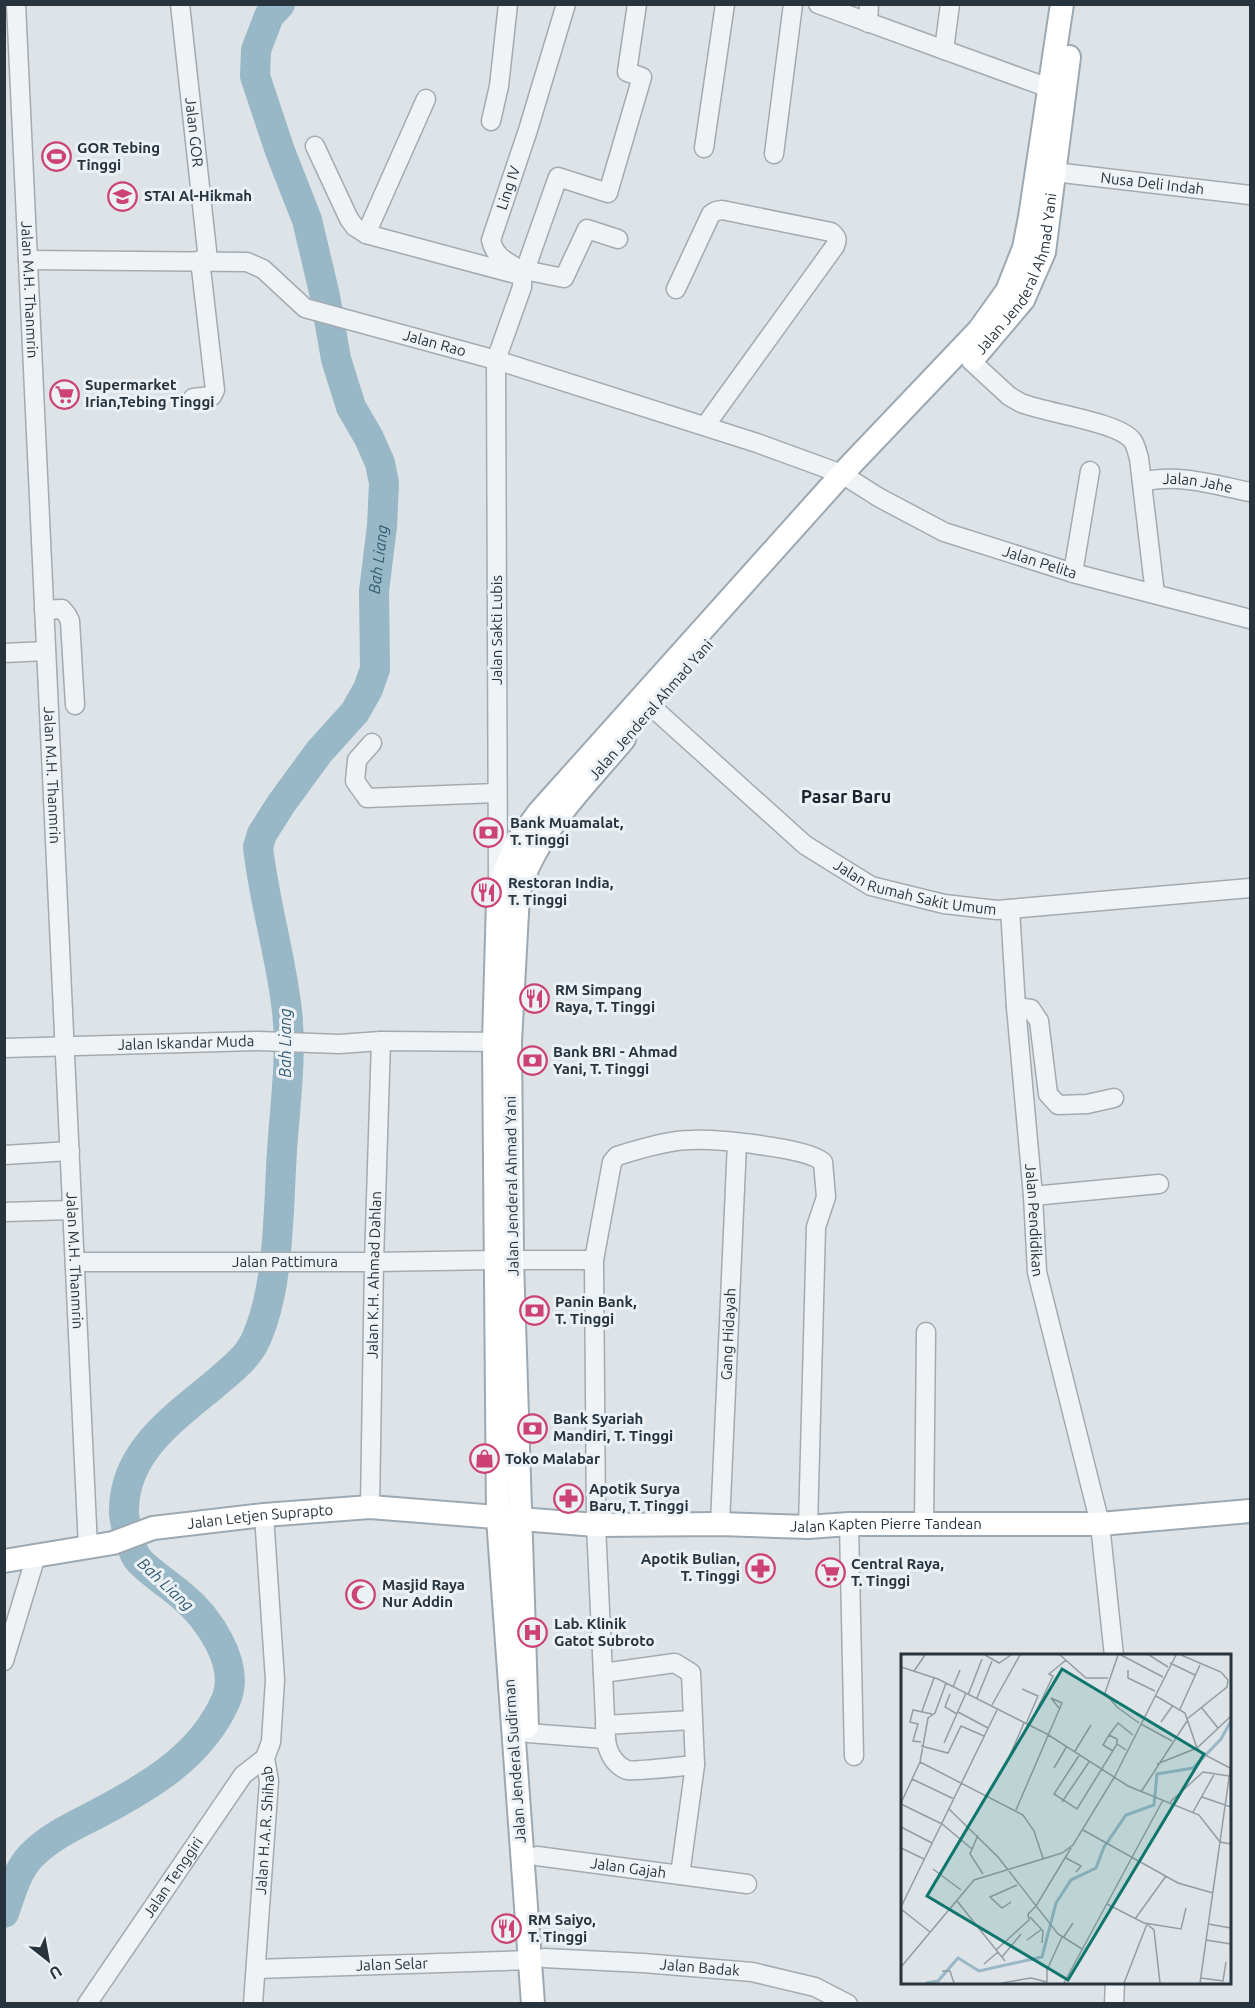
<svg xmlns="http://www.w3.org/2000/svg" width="1255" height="2008" viewBox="0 0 1255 2008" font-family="Ubuntu,sans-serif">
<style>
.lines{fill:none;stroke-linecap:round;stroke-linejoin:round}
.river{stroke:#98b8c7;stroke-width:30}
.minor-casing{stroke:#a3abb1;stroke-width:21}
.major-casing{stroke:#9da9b2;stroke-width:26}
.minor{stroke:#f0f3f5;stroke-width:18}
.major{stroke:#fff;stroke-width:22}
.labels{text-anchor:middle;stroke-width:6;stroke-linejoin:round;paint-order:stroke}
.street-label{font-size:15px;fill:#27333d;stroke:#ecf1f5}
.poi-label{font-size:15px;font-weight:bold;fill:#27333d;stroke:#ecf1f5;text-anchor:start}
.water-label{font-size:16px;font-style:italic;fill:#325a70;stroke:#ecf1f5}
.quarter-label{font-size:18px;font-weight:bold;fill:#19242e;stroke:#ecf1f5}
.inset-river{fill:none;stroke:#98b8c7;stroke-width:3}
.inset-road{fill:none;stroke:#949da3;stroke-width:1.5}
.view{fill:#0f766e;fill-opacity:0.15;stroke:#0f766e;stroke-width:3}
.inset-edge{fill:none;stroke:#27333d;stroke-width:3}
</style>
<rect width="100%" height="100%" fill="#dde3e7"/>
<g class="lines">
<path class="river" id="s1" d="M 4,1913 C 11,1894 16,1872 31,1856 C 48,1838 73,1826 95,1815 C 148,1787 201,1757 226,1700 C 241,1664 208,1617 181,1595 C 170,1585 146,1570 137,1558 C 132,1551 123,1519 124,1509 C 125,1447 181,1414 223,1377 C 236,1366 249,1355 256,1339 C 280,1285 278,1210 282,1151 C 285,1105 292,1056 287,1011 C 281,956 264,902 258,847 L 262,834 L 281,804 L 319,752 L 355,712 L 368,689 L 375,669 L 374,591 L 382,526 L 384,483 L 380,463 L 369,438 L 351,407 L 336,359 L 325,296 L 307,220 L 280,151 L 255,76 L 256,50 L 269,16 L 280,4"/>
<defs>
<g id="minor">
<path id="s2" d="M 16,4 L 88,1548"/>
<path id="s3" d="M 180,4 L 208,260"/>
<path d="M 818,4 L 1049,88"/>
<path d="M 868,23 L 869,4"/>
<path d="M 944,50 L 950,4"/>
<path d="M 491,121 L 499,86 L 508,4"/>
<path d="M 315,146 L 349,219 L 355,227 L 366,234 L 523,276 L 558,177 L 608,193 L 642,77 L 627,72 L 637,4"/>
<path d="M 704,148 L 725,4"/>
<path d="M 774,154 L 793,4"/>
<path id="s4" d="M 1054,172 L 1250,195"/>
<path d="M 366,234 L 426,99"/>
<path id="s5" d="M 28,260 L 247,262 L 263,269 L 305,308 L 496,360 L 757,443 L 842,474 L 878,497 L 944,532 L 1073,573 L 1250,619"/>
<path d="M 519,269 L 564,278 L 587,229 L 618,239"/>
<path d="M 676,289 L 711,214 L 716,211 L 722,210 L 831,232 C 837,237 838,239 835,246 L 705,426"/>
<path d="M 971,361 L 1009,396 L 1021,403 C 1046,413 1118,422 1132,440 C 1136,445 1137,452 1139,458 L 1155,594"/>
<path d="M 193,398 L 212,396 L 215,390 L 200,260"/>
<path id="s6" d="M 1142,482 C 1178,473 1215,485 1250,492"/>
<path d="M 1073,573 L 1090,471"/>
<path d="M 44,610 L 62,609 L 67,615 L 70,621 L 75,705"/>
<path d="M 4,653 L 46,651"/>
<path id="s7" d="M 642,698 L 805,845 L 871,886 L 944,904 L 997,910 L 1250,888"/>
<path d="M 372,743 L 357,760 L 355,781 L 367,798 L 497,793"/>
<path id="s8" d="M 498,884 L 496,360 L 522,287 C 525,258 498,270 491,240 L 528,130 L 566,4"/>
<path id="s9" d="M 1010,909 L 1016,1007 L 1033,1196 L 1037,1272 L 1100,1524 L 1114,1656"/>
<path d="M 1016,1007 L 1031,1009 L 1039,1021 L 1048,1094 L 1058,1105 L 1087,1104 L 1114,1098"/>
<path id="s10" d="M 4,1048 L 258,1041 L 339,1044 L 381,1041 L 506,1042"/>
<path d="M 4,1155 L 70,1151"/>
<path d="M 1033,1196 L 1159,1184"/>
<path d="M 4,1212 L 72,1210"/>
<path d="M 512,1260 L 594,1260"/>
<path id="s11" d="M 75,1262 L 374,1262 L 496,1260"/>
<path id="s12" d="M 370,1507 L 374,1262 L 381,1041"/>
<path id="s13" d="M 720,1524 L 737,1143"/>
<path d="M 849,1524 L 854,1756"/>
<path d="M 924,1525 L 926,1332"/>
<path d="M 4,1661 L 36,1556"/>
<path d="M 603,1673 L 675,1663 L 691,1673 L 695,1765 C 684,1766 633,1772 627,1770 C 614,1765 607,1751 606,1739"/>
<path d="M 605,1725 L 692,1720"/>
<path d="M 528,1733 L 606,1739 L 596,1525 L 594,1260 L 612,1162 L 617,1156 C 636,1150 671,1140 690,1140 C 716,1139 806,1147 823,1162 L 826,1197 L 816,1227 L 808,1527"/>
<path id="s14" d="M 537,1856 L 680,1875 L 695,1765"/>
<path d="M 680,1875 L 747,1884"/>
<path id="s15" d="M 544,1958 L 643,1963 L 752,1972 L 815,1987 L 848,2004"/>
<path id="s16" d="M 256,1969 L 531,1960"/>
<path id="s17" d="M 87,2004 L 243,1775 L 265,1758"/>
<path id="s18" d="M 253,2004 L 269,1781 L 265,1758 L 271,1742 L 275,1680 L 264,1515"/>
<path d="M 1114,2004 L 1115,1982"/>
</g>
<g id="major">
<path id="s19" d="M 973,359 L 1023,300 L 1044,252 L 1069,57"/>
<path id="s20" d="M 4,1561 L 113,1543 L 153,1528 L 264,1515 L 370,1507 L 596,1525 L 720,1524 L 808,1527 L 849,1524 L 1100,1524 L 1250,1511"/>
<path d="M 527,1727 L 512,1260 L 510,1042 L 518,894 C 535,833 584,787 624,739"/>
<path d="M 533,2004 L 498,1518 L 494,1042 L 498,900 L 504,872 L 517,842 L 539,812 L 842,474 L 979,330 L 1007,291 L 1024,248 L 1030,217 L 1062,4"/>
</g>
</defs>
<use href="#minor" class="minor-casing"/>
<use href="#major" class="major-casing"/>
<use href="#minor" class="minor"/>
<use href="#major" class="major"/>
</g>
<defs>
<symbol id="stadium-ring" viewBox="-11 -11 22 22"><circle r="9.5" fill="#ecf1f5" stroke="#cc4272" stroke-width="1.5"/><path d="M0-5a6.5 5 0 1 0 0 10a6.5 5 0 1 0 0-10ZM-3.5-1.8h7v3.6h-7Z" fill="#cc4272"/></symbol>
<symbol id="university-ring" viewBox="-11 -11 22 22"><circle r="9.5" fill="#ecf1f5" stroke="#cc4272" stroke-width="1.5"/><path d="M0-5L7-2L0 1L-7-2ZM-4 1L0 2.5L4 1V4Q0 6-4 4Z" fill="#cc4272"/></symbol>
<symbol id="supermarket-ring" viewBox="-11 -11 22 22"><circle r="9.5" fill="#ecf1f5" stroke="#cc4272" stroke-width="1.5"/><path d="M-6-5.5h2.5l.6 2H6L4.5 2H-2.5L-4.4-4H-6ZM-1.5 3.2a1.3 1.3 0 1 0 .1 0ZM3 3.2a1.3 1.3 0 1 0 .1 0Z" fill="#cc4272"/></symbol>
<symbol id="bank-ring" viewBox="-11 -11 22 22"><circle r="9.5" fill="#ecf1f5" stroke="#cc4272" stroke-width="1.5"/><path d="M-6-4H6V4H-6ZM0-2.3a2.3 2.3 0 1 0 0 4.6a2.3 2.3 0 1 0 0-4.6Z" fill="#cc4272"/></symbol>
<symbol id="restaurant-ring" viewBox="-11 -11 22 22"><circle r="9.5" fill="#ecf1f5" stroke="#cc4272" stroke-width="1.5"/><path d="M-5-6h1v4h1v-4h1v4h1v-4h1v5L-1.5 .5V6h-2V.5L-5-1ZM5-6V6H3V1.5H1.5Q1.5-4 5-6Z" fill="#cc4272"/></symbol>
<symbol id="shop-ring" viewBox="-11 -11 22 22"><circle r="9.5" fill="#ecf1f5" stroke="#cc4272" stroke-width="1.5"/><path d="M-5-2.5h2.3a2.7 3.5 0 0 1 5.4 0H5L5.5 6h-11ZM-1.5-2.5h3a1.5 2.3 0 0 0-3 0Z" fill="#cc4272"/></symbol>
<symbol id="pharmacy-ring" viewBox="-11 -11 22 22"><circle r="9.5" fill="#ecf1f5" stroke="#cc4272" stroke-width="1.5"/><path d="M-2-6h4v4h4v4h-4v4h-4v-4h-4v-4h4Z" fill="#cc4272"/></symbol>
<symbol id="mosque-ring" viewBox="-11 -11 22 22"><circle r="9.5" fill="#ecf1f5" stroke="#cc4272" stroke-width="1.5"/><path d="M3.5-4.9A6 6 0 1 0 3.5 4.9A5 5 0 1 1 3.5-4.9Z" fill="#cc4272"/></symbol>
<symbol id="hospital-ring" viewBox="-11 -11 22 22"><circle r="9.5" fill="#ecf1f5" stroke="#cc4272" stroke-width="1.5"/><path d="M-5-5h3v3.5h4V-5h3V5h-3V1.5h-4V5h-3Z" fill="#cc4272"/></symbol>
</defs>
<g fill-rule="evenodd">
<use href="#stadium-ring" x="40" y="140" width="33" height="33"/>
<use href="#university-ring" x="106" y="180" width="33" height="33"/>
<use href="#supermarket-ring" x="48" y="378" width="33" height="33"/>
<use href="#bank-ring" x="472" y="816" width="33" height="33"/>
<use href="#restaurant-ring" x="470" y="876" width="33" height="33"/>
<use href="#restaurant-ring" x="518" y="982" width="33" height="33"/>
<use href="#bank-ring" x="516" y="1044" width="33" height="33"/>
<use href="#bank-ring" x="518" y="1294" width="33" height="33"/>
<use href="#bank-ring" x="516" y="1412" width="33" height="33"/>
<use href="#shop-ring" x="468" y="1442" width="33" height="33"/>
<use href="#pharmacy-ring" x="552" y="1482" width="33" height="33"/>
<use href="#pharmacy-ring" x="744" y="1552" width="33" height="33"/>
<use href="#supermarket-ring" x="814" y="1556" width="33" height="33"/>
<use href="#mosque-ring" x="344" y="1578" width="33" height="33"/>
<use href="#hospital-ring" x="516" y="1616" width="33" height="33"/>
<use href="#restaurant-ring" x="490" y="1912" width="33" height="33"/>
</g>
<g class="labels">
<g class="street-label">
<text dy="5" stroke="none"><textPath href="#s3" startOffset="129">Jalan GOR</textPath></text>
<text dy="5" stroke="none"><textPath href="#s4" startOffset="99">Nusa Deli Indah</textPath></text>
<text dy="5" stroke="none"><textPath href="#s8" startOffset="716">Ling IV</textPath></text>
<text dy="5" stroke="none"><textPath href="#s19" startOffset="99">Jalan Jenderal Ahmad Yani</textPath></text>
<text dy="5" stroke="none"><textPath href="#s2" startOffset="286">Jalan M.H. Thanmrin</textPath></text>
<text dy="5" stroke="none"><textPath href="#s5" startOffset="428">Jalan Rao</textPath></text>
<text dy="5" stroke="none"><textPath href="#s6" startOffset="56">Jalan Jahe</textPath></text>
<text dy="5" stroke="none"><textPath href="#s5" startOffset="1074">Jalan Pelita</textPath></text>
<text transform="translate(497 630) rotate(-90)" y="5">Jalan Sakti Lubis</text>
<text transform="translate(651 710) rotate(-49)" y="5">Jalan Jenderal Ahmad Yani</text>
<text dy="5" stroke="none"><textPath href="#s2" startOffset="772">Jalan M.H. Thanmrin</textPath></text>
<text dy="5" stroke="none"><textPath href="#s7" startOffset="340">Jalan Rumah Sakit Umum</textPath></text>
<text dy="5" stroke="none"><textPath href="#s10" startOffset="182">Jalan Iskandar Muda</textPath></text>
<text transform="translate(512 1186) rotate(-91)" y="5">Jalan Jenderal Ahmad Yani</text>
<text dy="5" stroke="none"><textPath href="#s9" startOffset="312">Jalan Pendidikan</textPath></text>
<text dy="5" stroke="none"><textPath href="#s2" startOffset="1258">Jalan M.H. Thanmrin</textPath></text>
<text dy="5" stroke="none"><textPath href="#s11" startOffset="210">Jalan Pattimura</textPath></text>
<text dy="5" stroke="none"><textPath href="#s12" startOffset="232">Jalan K.H. Ahmad Dahlan</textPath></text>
<text dy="5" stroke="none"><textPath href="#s13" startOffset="190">Gang Hidayah</textPath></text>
<text dy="5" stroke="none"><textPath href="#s20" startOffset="261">Jalan Letjen Suprapto</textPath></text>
<text dy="5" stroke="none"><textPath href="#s20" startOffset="888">Jalan Kapten Pierre Tandean</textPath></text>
<text transform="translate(515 1761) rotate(-94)" y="5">Jalan Jenderal Sudirman</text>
<text dy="5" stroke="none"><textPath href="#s18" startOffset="174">Jalan H.A.R. Shihab</textPath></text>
<text dy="5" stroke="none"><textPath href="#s14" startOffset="92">Jalan Gajah</textPath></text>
<text dy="5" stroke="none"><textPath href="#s17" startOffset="153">Jalan Tenggiri</textPath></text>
<text dy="5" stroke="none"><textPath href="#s16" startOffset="136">Jalan Selar</textPath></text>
<text dy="5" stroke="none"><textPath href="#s15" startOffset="156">Jalan Badak</textPath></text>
</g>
<g class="poi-label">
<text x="77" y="153">GOR Tebing<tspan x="77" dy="17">Tinggi</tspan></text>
<text x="144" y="201">STAI Al-Hikmah</text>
<text x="85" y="390">Supermarket<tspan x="85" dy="17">Irian,Tebing Tinggi</tspan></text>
<text x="510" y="828">Bank Muamalat,<tspan x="510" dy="17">T. Tinggi</tspan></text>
<text x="508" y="888">Restoran India,<tspan x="508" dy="17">T. Tinggi</tspan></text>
<text x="555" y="995">RM Simpang<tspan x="555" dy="17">Raya, T. Tinggi</tspan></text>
<text x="553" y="1057">Bank BRI - Ahmad<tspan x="553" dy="17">Yani, T. Tinggi</tspan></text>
<text x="555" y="1307">Panin Bank,<tspan x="555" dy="17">T. Tinggi</tspan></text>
<text x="553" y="1424">Bank Syariah<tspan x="553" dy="17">Mandiri, T. Tinggi</tspan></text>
<text x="505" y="1464">Toko Malabar</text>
<text x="589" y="1494">Apotik Surya<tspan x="589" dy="17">Baru, T. Tinggi</tspan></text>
<text x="740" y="1564" text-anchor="end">Apotik Bulian,<tspan x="740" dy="17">T. Tinggi</tspan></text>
<text x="851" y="1569">Central Raya,<tspan x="851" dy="17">T. Tinggi</tspan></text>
<text x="382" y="1590">Masjid Raya<tspan x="382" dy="17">Nur Addin</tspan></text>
<text x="554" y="1629">Lab. Klinik<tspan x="554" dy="17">Gatot Subroto</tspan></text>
<text x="528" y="1925">RM Saiyo,<tspan x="528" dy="17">T. Tinggi</tspan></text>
</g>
<g class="water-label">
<text dy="6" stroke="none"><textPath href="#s1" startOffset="1592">Bah Liang</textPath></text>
<text transform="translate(285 1043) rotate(-90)" y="6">Bah Liang</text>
<text transform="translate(166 1584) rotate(43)" y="6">Bah Liang</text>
</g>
<g class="quarter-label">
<text x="846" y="803">Pasar Baru</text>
</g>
</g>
<g transform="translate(901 1654)">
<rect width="330" height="330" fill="#dde3e7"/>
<path class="inset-river" d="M 25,329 L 37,327 L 57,304 L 78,317 L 141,303 L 155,249 L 170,226 L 195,214 L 203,193 L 225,161 L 253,151 L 256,120 L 292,114 L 320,85 L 330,67"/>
<path class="inset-road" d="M 84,1 L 98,9 L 110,1M 159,1 L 185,24 L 207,24M 217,1 L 204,39 L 216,53 L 238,69M 220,1 L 262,23M 248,1 L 267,13M 280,1 L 320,18 L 327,26M 269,9 L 294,21M 0,13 L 37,25 L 146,80 L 227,132 L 298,161 L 319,188 L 330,190M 227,16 L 227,24 L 254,37M 13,17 L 24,1M 52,33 L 59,16M 121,35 L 137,42 L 125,70M 49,40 L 44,53 L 56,60M 67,41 L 81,5M 255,42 L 284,59 L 296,94 L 302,100 L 329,114M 76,44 L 91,7M 91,51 L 119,1M 300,53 L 317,74M 279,55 L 299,11M 21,57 L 33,24M 57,58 L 87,74M 286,65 L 326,33 L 327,26M 260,68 L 272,51M 240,70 L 271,87M 128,72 L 152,22 L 148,20 L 165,6M 208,81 L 217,69 L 232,81M 20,88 L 12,87 L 17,70 L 9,68 L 12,56 L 31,60M 43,89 L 65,39M 20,92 L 47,99 L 60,72 L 83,82M 174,97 L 190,71M 212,97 L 202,91 L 208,81 L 216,85 L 216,90M 179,100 L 153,140 L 176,155 L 216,90 L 225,96M 109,101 L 123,69M 19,108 L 122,161 L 133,177 L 142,204M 256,110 L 296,94 L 330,62M 153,114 L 166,92M 11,125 L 53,145M 240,138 L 286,67M 301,143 L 330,153M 161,148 L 188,108M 269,148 L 302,118 L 328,122M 0,149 L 19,108 L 27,64 L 34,59 L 45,29M 0,150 L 41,170 L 71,195M 48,155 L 97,203 L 157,280 L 181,295M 115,156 L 161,49 L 150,44 L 158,54M 292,158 L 314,119M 0,173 L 31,189M 182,176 L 277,229 L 312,239M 77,181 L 69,200 L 82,220M 0,194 L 23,205M 165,204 L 180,212 L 175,218M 32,215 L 60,236M 56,247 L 104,307M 110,248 L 101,254 L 89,243 L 116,231M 206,250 L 243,269 L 280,275 L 285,254M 0,253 L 96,56M 0,255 L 29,278M 129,263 L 142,277 L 141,289M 234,265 L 265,222M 307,270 L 330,274M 247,271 L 253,276 L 259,329M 162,284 L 172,269M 126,286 L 141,275M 305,286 L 330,290M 95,296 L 128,266 L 127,260 L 135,252 L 170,194M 101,303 L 120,280M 83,310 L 97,298M 0,313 L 73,226 L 161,199 L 172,191 L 214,122 L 275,1M 41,317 L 49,317 L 53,329M 300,324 L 322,327 L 325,308M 146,328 L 146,316 L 161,283M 101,329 L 130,324 L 146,328M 163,329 L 262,146M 223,329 L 246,270M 299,329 L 330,110"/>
<path class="view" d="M 161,15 L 303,100 L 167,326 L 26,242 Z"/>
<rect width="330" height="330" class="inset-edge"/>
</g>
<rect width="1255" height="2008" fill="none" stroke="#27333d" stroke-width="12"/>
<g transform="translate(48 1960) rotate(149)" stroke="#ecf1f5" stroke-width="4.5" paint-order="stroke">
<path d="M0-4.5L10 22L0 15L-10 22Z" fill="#27333d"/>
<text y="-9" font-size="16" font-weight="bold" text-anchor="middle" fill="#27333d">U</text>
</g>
</svg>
